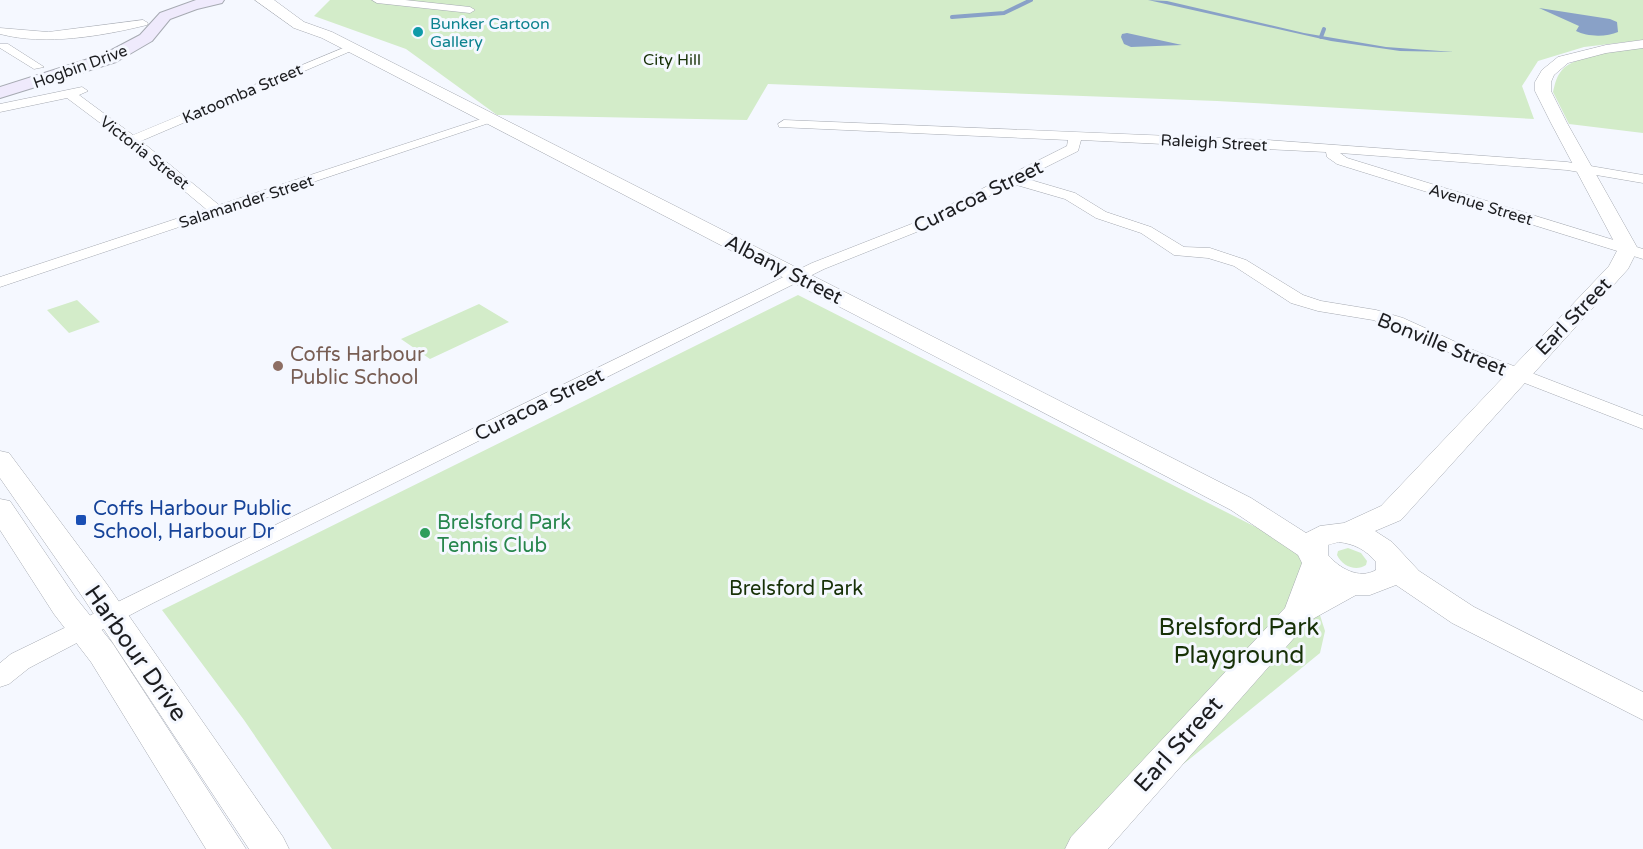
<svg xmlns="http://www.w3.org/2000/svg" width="1643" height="849" viewBox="0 0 1643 849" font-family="'Varela Round',sans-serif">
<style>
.green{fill:#d3ecc9}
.water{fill:#89a1c7}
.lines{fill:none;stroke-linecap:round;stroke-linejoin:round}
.stream{stroke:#89a1c7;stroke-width:4}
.minor-casing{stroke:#a6aab2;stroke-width:1}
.tertiary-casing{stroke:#a6aab2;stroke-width:1}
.secondary-casing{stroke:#a6aab2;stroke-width:2}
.minor{fill:#fff;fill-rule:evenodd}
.tertiary{fill:#fff;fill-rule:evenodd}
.secondary{fill:#efeafc;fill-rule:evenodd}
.culture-dot{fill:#0f9aa8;stroke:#f5f8ff;stroke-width:2}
.education-dot{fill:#8d6e63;stroke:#f5f8ff;stroke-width:2}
.transit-dot{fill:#1a4fb4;stroke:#f5f8ff;stroke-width:2}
.leisure-dot{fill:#2e9e5b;stroke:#f5f8ff;stroke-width:2}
.labels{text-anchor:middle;stroke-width:6;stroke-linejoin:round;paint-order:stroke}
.far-culture-label{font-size:16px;fill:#0d838f;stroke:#f5f8ff;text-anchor:start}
.far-park-label{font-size:16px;fill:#173107;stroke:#f5f8ff}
.far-street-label{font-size:16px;fill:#1c1d20;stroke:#f5f8ff}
.street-label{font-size:20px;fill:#1c1d20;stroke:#f5f8ff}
.education-label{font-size:20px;fill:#785e54;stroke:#f5f8ff;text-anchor:start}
.transit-label{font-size:20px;fill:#164399;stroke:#f5f8ff;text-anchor:start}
.leisure-label{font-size:20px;fill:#27864d;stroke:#f5f8ff;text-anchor:start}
.park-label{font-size:20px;fill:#173107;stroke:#f5f8ff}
.near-park-label{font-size:24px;fill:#173107;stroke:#f5f8ff}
.near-street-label{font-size:24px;fill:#1c1d20;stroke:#f5f8ff}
</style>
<rect width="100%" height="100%" fill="#f5f8ff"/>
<path class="green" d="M 330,0 L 1643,0 L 1643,40 L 1584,47 L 1538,61 L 1522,86 L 1534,119 L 1217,101 L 768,84 L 747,120 L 497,115 L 406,49 L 314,16 Z
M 1643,47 L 1643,133 L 1569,124 L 1553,92 C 1555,84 1556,77 1562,70 C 1575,55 1623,50 1643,47 Z
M 798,295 L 1299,549 L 1325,631 L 1320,653 L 1079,849 L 332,849 L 244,720 L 162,610 Z
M 77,300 L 100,322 L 69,333 L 47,310 Z
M 479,304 L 509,322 L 430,359 L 401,339 Z
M 1348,548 L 1361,553 L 1367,561 L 1366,565 C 1356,572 1342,566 1337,555 L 1338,551 Z"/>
<path class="water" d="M 1148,0 L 1167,1 L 1304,33 L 1386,47 L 1454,52 L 1400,51 L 1331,41 Z
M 1539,8 L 1610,19 L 1617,22 L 1618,32 C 1607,37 1587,37 1576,31 L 1579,26 Z
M 1127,33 L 1182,45 L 1131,47 L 1124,44 L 1121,37 L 1122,34 Z"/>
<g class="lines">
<path class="stream" d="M 952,17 L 1004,13 L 1031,0
M 1321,37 L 1324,29"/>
<defs>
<path id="minor" d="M 372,0 L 405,0 L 470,7 L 475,10 L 470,13 L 377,3 Z
M 143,20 L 148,23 L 147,25 C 102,36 45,46 0,34 L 0,28 L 48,32 Z
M 0,44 L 8,44 L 44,67 L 34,69 L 0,48 Z
M 348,46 L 358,48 L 141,141 L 219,205 L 487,117 L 492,116 L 498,120 L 0,287 L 0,277 L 206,209 L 127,143 L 67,98 L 0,112 L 0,104 L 82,87 L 88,91 L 79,95 L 133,135 Z
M 784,120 L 1267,140 L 1567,162 L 1643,175 L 1643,183 L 1567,170 L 1340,153 L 1347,158 L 1643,249 L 1643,259 L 1337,164 L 1327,157 L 1326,152 L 1081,140 L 1078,151 L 1024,178 L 1075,193 L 1106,212 L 1151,227 L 1184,247 L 1210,248 L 1246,260 L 1303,295 L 1321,301 L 1376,310 L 1403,318 L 1480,353 L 1643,416 L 1643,429 L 1468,361 L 1391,326 L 1373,320 L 1318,311 L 1291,303 L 1234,266 L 1208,258 L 1174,255 L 1141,233 L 1096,218 L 1065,199 L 1013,184 L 924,229 L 824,269 L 153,603 L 29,668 L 9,684 L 0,687 L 0,663 L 11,654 L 812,263 L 914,223 L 1067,146 L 1068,140 L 779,127 L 778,124 Z"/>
<path id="tertiary" d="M 255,0 L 274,0 L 304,22 L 332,32 L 1251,498 L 1306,533 L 1320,526 L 1344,523 L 1381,506 L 1609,266 L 1618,249 L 1551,123 L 1535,91 L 1535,82 L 1542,70 L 1558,57 L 1606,45 L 1643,40 L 1643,48 L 1606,53 L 1568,63 L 1554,75 L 1551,82 L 1551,91 L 1567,123 L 1638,249 L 1628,269 L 1401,520 L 1375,531 L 1392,542 L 1419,571 L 1474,607 L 1643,692 L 1643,720 L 1452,623 L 1396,585 L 1370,595 L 1356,595 L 1309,621 L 1108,849 L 1065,849 L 1071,837 L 1285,608 L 1302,563 L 1298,555 L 1231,510 L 322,38 L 294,28 ZM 1339,542 C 1355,544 1366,550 1376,562 L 1376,570 C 1359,580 1339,568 1328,555 L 1328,545 Z
M 0,451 L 9,453 L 106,583 L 283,837 L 289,849 L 249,849 L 84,599 L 0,478 Z
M 0,499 L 10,501 L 76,598 L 113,644 L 246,849 L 206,849 L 91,662 L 54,614 L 0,530 Z"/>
<path id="secondary" d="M 196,0 L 224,0 L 222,3 L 197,9 L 170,19 L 152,41 L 116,62 L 0,98 L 0,87 L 104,54 L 140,35 L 160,13 Z"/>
</defs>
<use href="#minor" class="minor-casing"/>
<use href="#tertiary" class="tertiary-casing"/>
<use href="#secondary" class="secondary-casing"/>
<use href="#minor" class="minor"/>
<use href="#tertiary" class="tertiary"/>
<use href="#secondary" class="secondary"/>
</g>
<circle class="culture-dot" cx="418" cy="32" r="6"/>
<circle class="education-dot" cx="278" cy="366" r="6"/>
<rect class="transit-dot" x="75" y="514" width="12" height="12" rx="3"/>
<circle class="leisure-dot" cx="425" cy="533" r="6"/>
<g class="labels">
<g class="far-culture-label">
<text x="430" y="29">Bunker Cartoon<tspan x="430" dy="18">Gallery</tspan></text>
</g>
<g class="far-park-label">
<text x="672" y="65">City Hill</text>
</g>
<g class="far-street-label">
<text transform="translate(80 66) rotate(-20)" y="6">Hogbin Drive</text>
<text transform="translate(242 93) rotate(-23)" y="6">Katoomba Street</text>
<text transform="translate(1214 142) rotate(3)" y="6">Raleigh Street</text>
<text transform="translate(145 152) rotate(38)" y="6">Victoria Street</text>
<text transform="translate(246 201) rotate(-18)" y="6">Salamander Street</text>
<text transform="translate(1481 204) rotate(17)" y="6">Avenue Street</text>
</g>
<g class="street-label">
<text transform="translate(978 196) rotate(-26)" y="7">Curacoa Street</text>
<text transform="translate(784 269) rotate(27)" y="7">Albany Street</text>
<text transform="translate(1573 316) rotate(-46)" y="7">Earl Street</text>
<text transform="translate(1442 344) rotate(22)" y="7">Bonville Street</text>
<text transform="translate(539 404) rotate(-26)" y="7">Curacoa Street</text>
</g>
<g class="education-label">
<text x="290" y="361">Coffs Harbour<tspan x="290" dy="23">Public School</tspan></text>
</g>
<g class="transit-label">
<text x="93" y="515">Coffs Harbour Public<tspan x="93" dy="23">School, Harbour Dr</tspan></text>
</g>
<g class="leisure-label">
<text x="437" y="529">Brelsford Park<tspan x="437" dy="23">Tennis Club</tspan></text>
</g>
<g class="park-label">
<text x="796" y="595">Brelsford Park</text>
</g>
<g class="near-park-label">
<text x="1239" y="635">Brelsford Park<tspan x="1239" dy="28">Playground</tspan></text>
</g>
<g class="near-street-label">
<text transform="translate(136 653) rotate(55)" y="8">Harbour Drive</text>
<text transform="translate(1178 744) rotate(-48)" y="8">Earl Street</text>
</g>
</g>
</svg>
